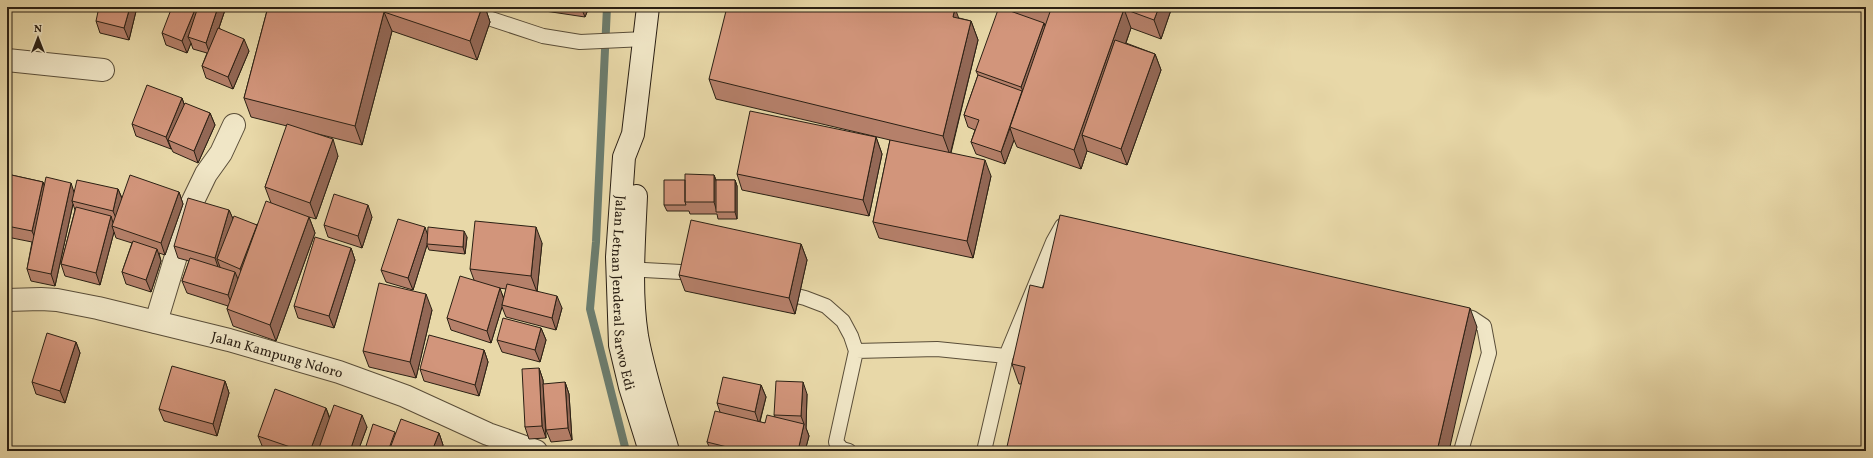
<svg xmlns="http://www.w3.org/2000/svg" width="1873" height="458" viewBox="0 0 1873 458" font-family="Vollkorn,serif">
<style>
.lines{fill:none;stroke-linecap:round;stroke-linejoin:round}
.stream{stroke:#6c7c6d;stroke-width:8}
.lane-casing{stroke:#5a4e39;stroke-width:16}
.street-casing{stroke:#5a4e39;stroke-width:24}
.secondary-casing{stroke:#2b2014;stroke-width:24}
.lane{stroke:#f0e6c6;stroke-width:14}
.street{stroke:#f0e6c6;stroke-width:22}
.secondary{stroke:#f0e6c6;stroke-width:22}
.wall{fill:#b5806a;stroke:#2b2014;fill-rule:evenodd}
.shaded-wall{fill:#936856;stroke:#2b2014}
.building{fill:#d2957b;stroke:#2b2014}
.labels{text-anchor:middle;stroke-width:3;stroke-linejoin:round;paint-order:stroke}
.street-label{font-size:14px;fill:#2b2014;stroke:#f0e6c6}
</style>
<rect width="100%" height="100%" fill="#e8d8a8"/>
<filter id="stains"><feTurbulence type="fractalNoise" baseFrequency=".005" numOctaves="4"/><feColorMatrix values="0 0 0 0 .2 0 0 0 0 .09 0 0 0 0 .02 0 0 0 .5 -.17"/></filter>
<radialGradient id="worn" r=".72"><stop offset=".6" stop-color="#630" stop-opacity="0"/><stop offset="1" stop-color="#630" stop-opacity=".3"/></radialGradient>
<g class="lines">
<path class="stream" d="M 607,7 L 596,242 L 590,309 L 626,451"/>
<defs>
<path id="lane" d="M 470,12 L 543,36 L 580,42 L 645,39
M 626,269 L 699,273
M 781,292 L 805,298 L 826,306 L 843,321 L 851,336 L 856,351 L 836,442 L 842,449 L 849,451
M 1457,314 L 1472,318 L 1484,326 L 1489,353 L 1461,451
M 856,351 L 937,349 L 1006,356 L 984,451
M 1006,356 L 1053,242 L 1062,226 L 1066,226"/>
<g id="street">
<path d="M 7,60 L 103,70"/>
<path id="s1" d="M 7,300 L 41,299 L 57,300 L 98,308 L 229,340 L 339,372 L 405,396 L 488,434 L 536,451"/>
<path d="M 156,322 L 192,203 L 206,174 L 221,153 L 234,125"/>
</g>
<g id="secondary">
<path id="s2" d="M 648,7 L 633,134 L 624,157 L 617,257 L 620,345 L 630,387 L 650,451"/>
<path d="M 636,196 C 634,242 630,291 637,336 C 644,375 657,413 668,451"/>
</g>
</defs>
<use href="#lane" class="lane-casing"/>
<use href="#street" class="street-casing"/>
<use href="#secondary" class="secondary-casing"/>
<use href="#lane" class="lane"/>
<use href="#street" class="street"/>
<use href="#secondary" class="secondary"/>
</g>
<path class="wall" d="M 137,7 L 129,40 L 100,33 L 96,21 Z
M 226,7 L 219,28 L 249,51 L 233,89 L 206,78 L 202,66 L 207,53 L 193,49 L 191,43 L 187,53 L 166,45 L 162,33 L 198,8 Z
M 268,7 L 485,7 L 490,22 L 477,60 L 392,31 L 362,145 L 314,133 L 338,156 L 316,219 L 309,217 L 315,233 L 276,341 L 233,326 L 227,309 L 228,306 L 187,293 L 182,281 L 189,261 L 178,258 L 174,246 L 229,210 L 233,219 L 257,225 L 271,203 L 265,187 L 287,126 L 251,117 L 244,98 Z
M 505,7 L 514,7 L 512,10 Z
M 536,7 L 589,7 L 585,17 L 545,11 Z
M 1007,7 L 1172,7 L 1161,39 L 1131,28 L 1126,43 L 1155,54 L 1161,70 L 1127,165 L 1087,151 L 1081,169 L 1017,147 L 1014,140 L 1005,164 L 976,154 L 971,142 L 975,130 L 968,127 L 964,115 L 978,75 L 976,71 L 1009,11 Z
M 959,18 L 971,21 L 978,40 L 951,153 L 991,176 L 973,258 L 879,238 L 873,222 L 890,140 L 716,99 L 709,79 Z
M 182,98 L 184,104 L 210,113 L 215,125 L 198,163 L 173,152 L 171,148 L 171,149 L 136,136 L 132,124 Z
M 876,137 L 882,154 L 869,216 L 742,190 L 737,174 Z
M 7,174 L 43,182 L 44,185 L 74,192 L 118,189 L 122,198 L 179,192 L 183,204 L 165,255 L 159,253 L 161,261 L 151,292 L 126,284 L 122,272 L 132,243 L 116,238 L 114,232 L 100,285 L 65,276 L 61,264 L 75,210 L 73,204 L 55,286 L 31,281 L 27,269 L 32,242 L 7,237 Z
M 714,175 L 716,180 L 735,180 L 737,186 L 737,219 L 718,219 L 717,214 L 690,214 L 689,211 L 667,211 L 664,205 L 685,180 Z
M 372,217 L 362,248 L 328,237 L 324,225 Z
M 428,235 L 467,237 L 465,254 L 429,250 L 427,245 L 413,290 L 386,282 L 381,270 Z
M 542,243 L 537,291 L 562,308 L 556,330 L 506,317 L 502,307 L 491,343 L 451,330 L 447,318 L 474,280 L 470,269 ZM 499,288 L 506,289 L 504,298 Z
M 801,244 L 807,260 L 795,314 L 685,291 L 679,275 Z
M 351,248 L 355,260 L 334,328 L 298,318 L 294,306 Z
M 1043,288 L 1477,327 L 1021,384 L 1019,384 L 1012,364 Z
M 432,310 L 416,378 L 369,367 L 363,351 Z
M 541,328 L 546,340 L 540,362 L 502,352 L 497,340 Z
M 76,342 L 80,353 L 65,403 L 36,394 L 32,382 Z
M 484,350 L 488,362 L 479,396 L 424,381 L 420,369 Z
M 539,368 L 543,380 L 546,438 L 529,439 L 525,427 Z
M 225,381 L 229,393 L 217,436 L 164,421 L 159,409 Z
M 565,382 L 569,394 L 572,440 L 551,442 L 546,430 Z
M 761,385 L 766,397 L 760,422 L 765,423 L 775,417 L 774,415 L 807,394 L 806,428 L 809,436 L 805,451 L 711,451 L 707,442 L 720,412 L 717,403 Z
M 326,408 L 330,418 L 367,427 L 358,451 L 272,451 L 263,448 L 258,436 Z
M 396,433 L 439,433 L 443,445 L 441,451 L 368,451 L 366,446 Z"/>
<path class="shaded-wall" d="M 130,7 L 137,7 L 129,40 L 124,28 Z
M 196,7 L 198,7 L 201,16 L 188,37 L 191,43 L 187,53 L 182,41 Z
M 218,7 L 226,7 L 210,54 L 206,43 Z
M 482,7 L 485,7 L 490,22 L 477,60 L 470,41 Z
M 581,7 L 589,7 L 585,17 Z
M 1159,7 L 1172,7 L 1161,39 L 1154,20 Z
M 955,8 L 962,27 L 953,17 Z
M 1124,9 L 1131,28 L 1092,138 L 1082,135 L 1087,151 L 1081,169 L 1074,150 Z
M 384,12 L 392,31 L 362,145 L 355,126 Z
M 971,21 L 978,40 L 950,155 L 943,136 Z
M 1044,23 L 1050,39 L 1023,91 L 1021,87 Z
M 244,39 L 249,51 L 233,89 L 228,77 Z
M 1155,54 L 1161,70 L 1127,165 L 1121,149 Z
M 182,98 L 186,110 L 168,140 L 171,148 L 171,149 L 166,137 Z
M 210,113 L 215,125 L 198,163 L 194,151 Z
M 1010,128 L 1014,140 L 1005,164 L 1001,152 Z
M 876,137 L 882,154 L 869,216 L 863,200 Z
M 333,139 L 338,156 L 316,219 L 310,203 Z
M 985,160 L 991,176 L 973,258 L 967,241 Z
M 714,175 L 718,186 L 717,212 L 714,202 Z
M 735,180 L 737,186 L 737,219 L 735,212 Z
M 43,182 L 47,194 L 37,243 L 32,231 Z
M 71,183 L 75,195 L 72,201 L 73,204 L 55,286 L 51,274 Z
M 118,189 L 123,201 L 118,223 L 113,211 Z
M 179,192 L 183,204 L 165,255 L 161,243 Z
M 368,205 L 372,217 L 362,248 L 358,236 Z
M 229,210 L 234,221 L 217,259 L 220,267 L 219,270 L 215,258 Z
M 111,216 L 114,226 L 112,226 L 114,232 L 100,285 L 96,273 Z
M 309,217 L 315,233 L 276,341 L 270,325 Z
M 257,225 L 244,281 L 240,269 Z
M 425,227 L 429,239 L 427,244 L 427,245 L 413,290 L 408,278 Z
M 536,227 L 542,243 L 537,292 L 531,276 Z
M 464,231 L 467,237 L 465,254 L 463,247 Z
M 801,244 L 807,260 L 795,314 L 789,298 Z
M 351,248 L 355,260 L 334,328 L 329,316 Z
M 157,249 L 161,261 L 151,292 L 146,280 Z
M 235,272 L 240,284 L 233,307 L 228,295 Z
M 500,288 L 504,300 L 502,305 L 502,307 L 491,343 L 487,331 Z
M 426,294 L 432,310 L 416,378 L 410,362 Z
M 557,296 L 562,308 L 556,330 L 552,318 Z
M 1470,308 L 1477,327 L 1449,451 L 1437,451 Z
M 541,328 L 546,340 L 540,362 L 535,350 Z
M 76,342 L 80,353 L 65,403 L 60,391 Z
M 484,350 L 488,362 L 479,396 L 475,385 Z
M 539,368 L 543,380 L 546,438 L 542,426 Z
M 225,381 L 229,393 L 217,436 L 213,424 Z
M 565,382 L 569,394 L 572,440 L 568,428 Z
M 803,382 L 807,394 L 806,428 L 809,436 L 805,451 L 798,451 L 804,424 L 801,416 Z
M 761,385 L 766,397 L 759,424 L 755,412 Z
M 326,408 L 330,420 L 319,451 L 310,451 Z
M 362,415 L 367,427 L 358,451 L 350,451 Z
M 439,433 L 443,445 L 441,451 L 432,451 Z"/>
<path class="building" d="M 99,7 L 130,7 L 124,28 L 96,21 Z
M 172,7 L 196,7 L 182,41 L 162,33 Z
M 198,7 L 218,7 L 206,43 L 188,37 Z
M 268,7 L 482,7 L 470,41 L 384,12 L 355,126 L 244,98 Z
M 727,7 L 950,7 L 955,8 L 953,17 L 971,21 L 943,136 L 709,79 Z
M 999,7 L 1044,23 L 1021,87 L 976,71 Z
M 1045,7 L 1159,7 L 1154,20 L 1124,9 L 1074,150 L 1010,127 L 1051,9 Z
M 218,28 L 244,39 L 228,77 L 202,66 Z
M 1115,40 L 1155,54 L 1121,149 L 1082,135 Z
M 978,75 L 1022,91 L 1001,152 L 971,142 L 979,120 L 964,115 Z
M 147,85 L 182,98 L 166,137 L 132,124 Z
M 185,103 L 210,113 L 194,151 L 168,140 Z
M 750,111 L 876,137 L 863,200 L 737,174 Z
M 287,124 L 333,139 L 310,203 L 265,187 Z
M 890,140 L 985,160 L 967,241 L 873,222 Z
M 7,174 L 43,182 L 32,231 L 7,226 Z
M 685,174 L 714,175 L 714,202 L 685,202 Z
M 130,175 L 179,192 L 161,243 L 112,226 Z
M 46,177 L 71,183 L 51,274 L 27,269 Z
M 77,180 L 118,189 L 113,211 L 72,201 Z
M 664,180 L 685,180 L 685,202 L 686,205 L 664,205 Z
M 716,180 L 735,180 L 735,212 L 716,212 Z
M 334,194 L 368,205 L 358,236 L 324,225 Z
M 188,198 L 229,210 L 215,258 L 174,246 Z
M 266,201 L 309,217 L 270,325 L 227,309 Z
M 76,207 L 111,216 L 96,273 L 61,264 Z
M 1060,215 L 1470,308 L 1437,451 L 1006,451 L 1025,367 L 1012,364 L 1030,285 L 1043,288 Z
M 234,216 L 257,225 L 240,269 L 217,259 Z
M 398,219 L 425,227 L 408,278 L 381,270 Z
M 691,220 L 801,244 L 789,298 L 679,275 Z
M 475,221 L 536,227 L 531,276 L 470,269 Z
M 428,227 L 464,231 L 463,247 L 427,244 Z
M 315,237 L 351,248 L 329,316 L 294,306 Z
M 133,241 L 157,249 L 146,280 L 122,272 Z
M 190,258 L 235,272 L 228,295 L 182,281 Z
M 460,276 L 500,288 L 487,331 L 447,318 Z
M 379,283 L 426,294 L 410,362 L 363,351 Z
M 507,284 L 557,296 L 552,318 L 502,305 Z
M 503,318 L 541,328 L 535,350 L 497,340 Z
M 47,333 L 76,342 L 60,391 L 32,382 Z
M 429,335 L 484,350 L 475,385 L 420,369 Z
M 172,366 L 225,381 L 213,424 L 159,409 Z
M 539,368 L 542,426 L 525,427 L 522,369 Z
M 723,377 L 761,385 L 755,412 L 717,403 Z
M 776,381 L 803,382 L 801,416 L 774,415 Z
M 565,382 L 568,428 L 546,430 L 543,384 Z
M 275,389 L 326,408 L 310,451 L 302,451 L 258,436 Z
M 334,405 L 362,415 L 350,451 L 318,451 Z
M 715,411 L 765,423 L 767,415 L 804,424 L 798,451 L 743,451 L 707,442 Z
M 401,419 L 439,433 L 432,451 L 389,451 Z
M 373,424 L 395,432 L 388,451 L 381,451 L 366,446 Z"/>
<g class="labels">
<g class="street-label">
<text dy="5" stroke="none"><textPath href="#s2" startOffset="289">Jalan Letnan Jenderal Sarwo Edi</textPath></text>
<text dy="5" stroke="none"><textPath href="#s1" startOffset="277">Jalan Kampung Ndoro</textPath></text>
</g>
</g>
<rect width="1873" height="458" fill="none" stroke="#e8d8a8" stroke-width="24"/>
<rect x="8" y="8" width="1857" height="442" fill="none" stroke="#2b2014" stroke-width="2"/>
<rect x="12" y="12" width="1849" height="434" fill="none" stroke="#2b2014"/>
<g transform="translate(38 38)" stroke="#f0e6c6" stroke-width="3" paint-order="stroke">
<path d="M0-3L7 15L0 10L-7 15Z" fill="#2b2014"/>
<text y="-6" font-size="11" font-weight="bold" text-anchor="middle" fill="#2b2014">N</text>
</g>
<rect width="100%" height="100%" filter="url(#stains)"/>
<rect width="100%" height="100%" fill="url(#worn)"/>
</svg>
